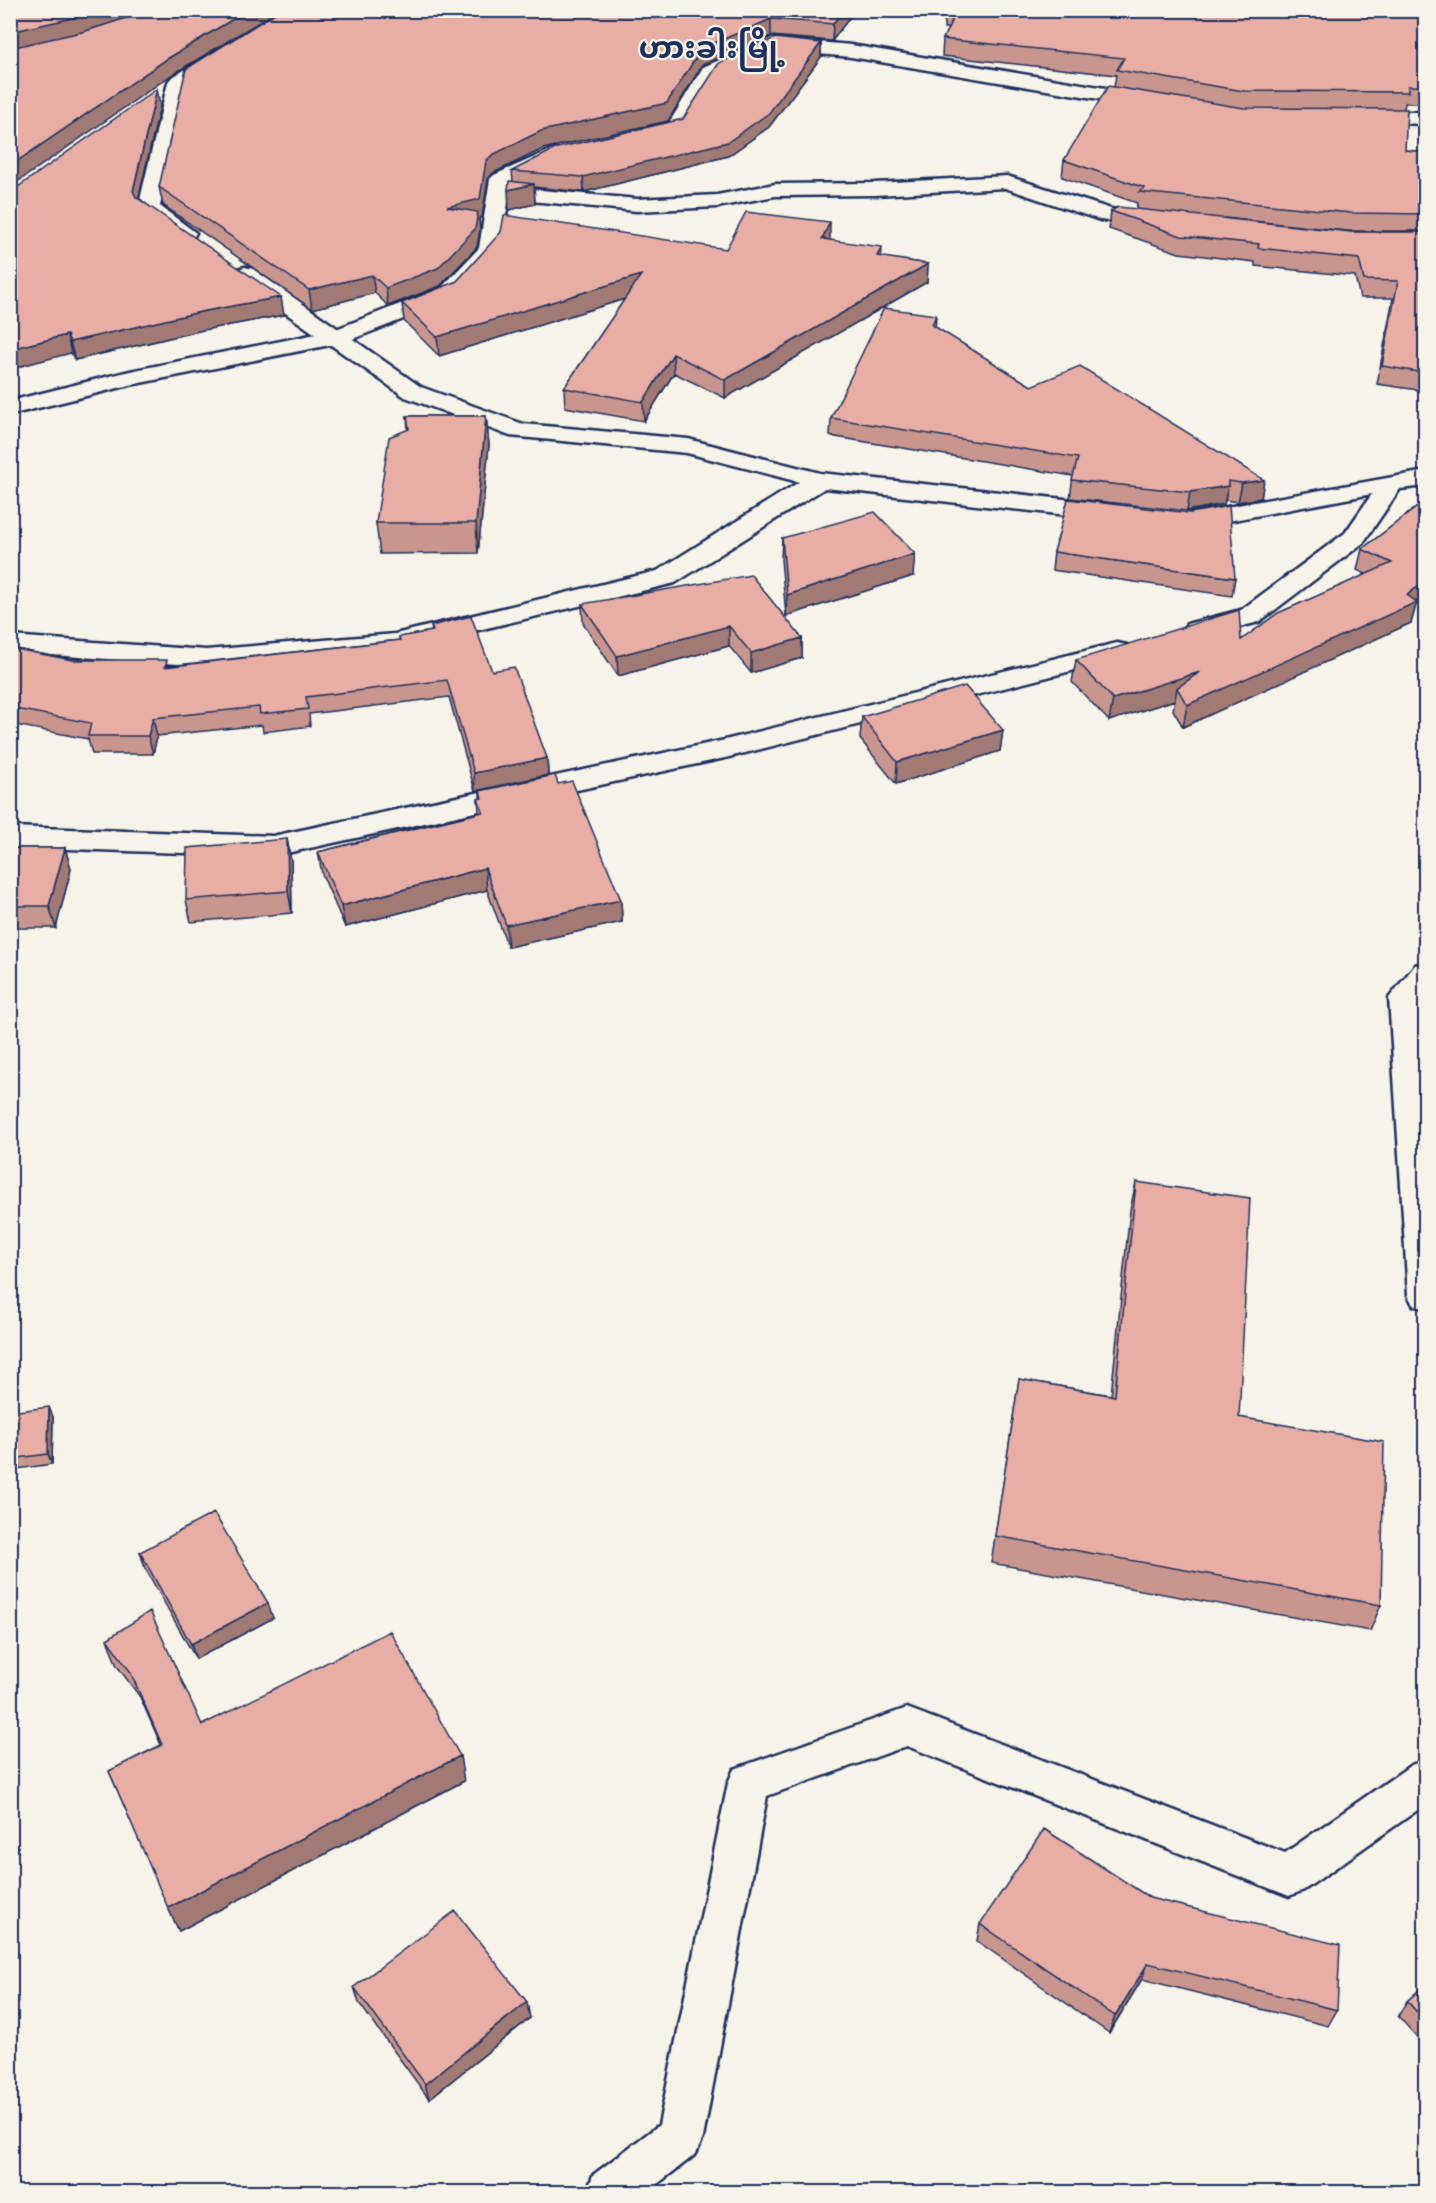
<svg xmlns="http://www.w3.org/2000/svg" width="1436" height="2203" viewBox="0 0 1436 2203" font-family="Mynerve,'Noto Sans Myanmar',sans-serif">
<style>
.lines{fill:none;stroke-linecap:round;stroke-linejoin:round}
.minor-casing{stroke:#1b2f5e;stroke-width:5}
.tertiary-casing{stroke:#1b2f5e;stroke-width:5}
.minor{fill:#f7f3e8;fill-rule:evenodd}
.tertiary{fill:#f7f3e8;fill-rule:evenodd}
.wall{fill:#c8968f;stroke:#1b2f5e;stroke-width:1.5}
.shaded-wall{fill:#a27a74;stroke:#1b2f5e;stroke-width:1.5}
.building{fill:#e8aea6;stroke:#1b2f5e;stroke-width:1.5}
.labels{text-anchor:middle;stroke-width:4.5;stroke-linejoin:round;paint-order:stroke}
.far-town-label{font-size:30px;font-weight:bold;fill:#1b2f5e;stroke:#f7f3e8}
</style>
<rect width="100%" height="100%" fill="#f7f3e8"/>
<filter id="ink" filterUnits="userSpaceOnUse"><feTurbulence type="fractalNoise" baseFrequency=".0167" numOctaves="2"/><feDisplacementMap in="SourceGraphic" scale="12" xChannelSelector="R" yChannelSelector="G"/><feConvolveMatrix kernelMatrix="1 2 1 2 8 2 1 2 1" color-interpolation-filters="sRGB"/></filter>
<g filter="url(#ink)">
<g class="lines">
<defs>
<path id="minor" d="M 284,10 L 307,10 L 187,85 L 160,206 L 196,233 L 193,238 L 185,240 L 177,238 L 138,208 L 168,82 L 171,78 Z
M 1007,176 L 1111,209 L 1163,215 L 1166,220 L 1163,225 L 1155,226 L 1100,220 L 1005,188 L 875,195 L 775,196 L 717,207 L 637,211 L 499,198 L 492,196 L 488,192 L 492,188 L 499,186 L 637,199 L 717,195 L 775,184 L 875,183 Z
M 245,267 L 253,269 L 421,387 L 523,424 L 688,439 L 820,473 L 1111,504 L 1120,507 L 1124,512 L 1120,517 L 1111,520 L 825,488 L 675,583 L 395,650 L 206,666 L 10,652 L 10,636 L 206,650 L 395,634 L 657,571 L 799,482 L 687,453 L 510,436 L 405,397 L 237,279 L 234,274 L 237,269 Z
M 1426,471 L 1426,486 L 1400,489 L 1363,543 L 1259,622 L 1196,638 L 1187,636 L 1183,630 L 1187,624 L 1241,610 L 1345,533 L 1372,494 L 1186,529 L 1177,526 L 1173,521 L 1177,516 Z
M 1117,643 L 1127,645 L 1131,651 L 1127,657 L 725,758 L 273,856 L 10,847 L 10,827 L 273,836 L 725,740 Z
M 1426,962 L 1426,995 L 1421,1000 L 1426,1059 L 1426,1309 L 1413,1305 L 1408,1295 L 1389,998 L 1415,965 Z
M 907,1708 L 1285,1853 L 1411,1765 L 1426,1760 L 1426,1804 L 1304,1890 L 1289,1896 L 907,1746 L 767,1796 L 703,2138 L 696,2154 L 647,2192 L 587,2192 L 593,2175 L 659,2125 L 728,1783 L 734,1769 Z"/>
<path id="tertiary" d="M 772,38 L 851,45 L 1147,95 L 1154,97 L 1157,101 L 1154,105 L 1147,107 L 851,57 L 774,50 L 717,75 L 683,131 L 641,141 L 634,139 L 631,135 L 634,131 L 669,123 L 703,67 Z
M 1362,112 L 1426,112 L 1426,124 L 1355,122 L 1352,118 L 1355,114 Z
M 553,149 L 560,151 L 563,155 L 560,159 L 511,182 L 501,249 L 457,298 L 345,342 L 130,385 L 10,415 L 10,401 L 130,371 L 331,331 L 441,288 L 479,248 L 490,179 L 494,175 Z"/>
</defs>
<use href="#minor" class="minor-casing"/>
<use href="#tertiary" class="tertiary-casing"/>
<use href="#minor" class="minor"/>
<use href="#tertiary" class="tertiary"/>
</g>
<path class="wall" d="M 280,10 L 855,10 L 832,41 L 771,36 L 702,65 L 668,121 L 543,149 L 493,173 L 488,179 L 482,217 L 479,218 L 480,230 L 477,247 L 440,286 L 388,306 L 375,293 L 312,309 L 163,205 L 159,187 Z
M 945,10 L 1425,10 L 1425,103 L 1405,103 L 1404,109 L 1405,150 L 1425,152 L 1425,231 L 1347,231 L 1225,218 L 1351,232 L 1425,232 L 1425,391 L 1377,384 L 1393,298 L 1360,298 L 1355,276 L 1255,266 L 1255,262 L 1179,253 L 1109,229 L 1111,211 L 1136,209 L 1137,203 L 1062,177 L 1064,160 L 1114,87 L 1116,75 L 942,56 L 943,39 L 948,28 L 944,28 Z
M 821,43 L 821,57 L 769,127 L 728,156 L 584,192 L 534,187 L 535,204 L 509,210 L 513,182 L 512,171 L 683,119 Z
M 160,106 L 139,198 L 284,315 L 203,330 L 75,360 L 71,353 L 15,189 Z
M 830,240 L 881,257 L 928,264 L 927,282 L 725,398 L 674,373 L 644,421 L 565,407 L 564,388 L 625,299 L 439,356 L 404,321 L 402,303 L 726,249 Z
M 935,327 L 1031,386 L 1264,480 L 1261,498 L 1238,502 L 1225,500 L 1224,504 L 1187,511 L 1070,498 L 1073,476 L 830,436 L 831,418 Z
M 407,416 L 486,416 L 489,445 L 478,553 L 380,554 L 376,523 L 408,430 Z
M 1425,501 L 1425,598 L 1416,605 L 1411,623 L 1183,727 L 1173,710 L 1175,700 L 1109,721 L 1072,682 L 1076,660 L 1241,640 L 1366,574 L 1357,570 L 1362,549 Z
M 782,538 L 913,576 L 786,616 L 781,559 Z
M 1054,552 L 1235,578 L 1232,596 L 1052,570 Z
M 582,604 L 802,638 L 802,658 L 751,673 L 729,646 L 618,676 L 583,623 Z
M 431,626 L 492,671 L 547,758 L 548,775 L 475,791 L 449,697 L 309,714 L 310,726 L 263,732 L 262,725 L 157,736 L 153,754 L 92,754 L 88,739 L 10,724 L 10,648 L 72,660 L 168,666 L 400,640 L 399,637 L 432,631 Z
M 862,717 L 1003,730 L 1000,751 L 896,784 L 860,739 Z
M 558,784 L 621,900 L 622,922 L 508,947 L 487,890 L 345,927 L 322,874 L 318,852 L 479,812 L 478,799 L 480,799 L 480,791 Z
M 287,839 L 291,861 L 292,913 L 191,922 L 186,900 Z
M 10,848 L 65,848 L 71,869 L 56,928 L 10,928 Z
M 1136,1182 L 1239,1417 L 1381,1605 L 1370,1631 L 991,1563 L 1019,1379 L 1111,1395 L 1130,1210 Z
M 10,1412 L 53,1417 L 52,1464 L 10,1470 Z
M 140,1552 L 273,1618 L 196,1659 L 145,1568 Z
M 107,1639 L 202,1725 L 464,1781 L 179,1931 L 109,1771 L 161,1745 L 140,1697 L 117,1666 Z
M 1150,1898 L 1337,2010 L 1328,2026 L 1142,1979 L 1109,2033 L 977,1941 L 980,1924 Z
M 1425,1985 L 1425,2046 L 1398,2016 L 1407,2001 Z
M 354,1987 L 530,2018 L 429,2099 L 359,2003 Z"/>
<path class="shaded-wall" d="M 96,10 L 152,10 L 76,35 L 10,50 L 10,32 Z
M 248,10 L 279,10 L 170,76 L 10,187 L 10,166 L 167,59 Z
M 843,10 L 855,10 L 832,41 L 833,24 Z
M 771,19 L 771,36 L 702,65 L 668,121 L 543,149 L 493,173 L 488,179 L 482,217 L 479,218 L 480,230 L 477,247 L 440,286 L 388,306 L 386,288 L 447,207 L 492,155 L 702,48 Z
M 821,43 L 821,57 L 769,127 L 728,156 L 584,192 L 583,177 Z
M 157,89 L 160,106 L 136,209 L 133,191 Z
M 534,184 L 535,204 L 509,210 L 508,190 Z
M 830,222 L 830,240 L 822,239 Z
M 882,247 L 881,266 L 877,256 Z
M 928,264 L 927,282 L 725,398 L 725,380 Z
M 372,275 L 375,293 L 312,309 L 309,290 Z
M 641,275 L 641,294 L 439,356 L 437,337 Z
M 281,297 L 284,315 L 203,330 L 75,360 L 70,342 L 200,312 Z
M 936,315 L 935,333 L 932,325 Z
M 67,335 L 71,353 L 10,369 L 10,349 Z
M 673,354 L 674,373 L 644,421 L 643,402 Z
M 486,416 L 489,445 L 478,553 L 476,523 Z
M 1264,480 L 1261,498 L 1238,502 L 1242,483 Z
M 1228,486 L 1224,504 L 1187,511 L 1190,492 Z
M 915,554 L 913,576 L 786,616 L 787,595 Z
M 1425,581 L 1425,598 L 1416,605 L 1411,623 L 1183,727 L 1187,705 L 1407,595 Z
M 729,626 L 729,646 L 618,676 L 617,656 Z
M 802,638 L 802,658 L 751,673 L 751,653 Z
M 1200,672 L 1177,688 L 1175,700 L 1109,721 L 1113,699 Z
M 153,718 L 157,736 L 153,754 L 148,736 Z
M 1003,730 L 1000,751 L 896,784 L 897,762 Z
M 547,758 L 548,775 L 475,791 L 474,773 Z
M 287,839 L 291,861 L 292,913 L 288,891 Z
M 65,848 L 71,869 L 56,928 L 49,906 Z
M 485,868 L 487,890 L 345,927 L 341,906 Z
M 621,900 L 622,922 L 508,947 L 506,925 Z
M 10,1001 L 17,1022 L 10,1101 Z
M 49,1407 L 53,1417 L 52,1464 L 48,1454 Z
M 268,1603 L 273,1618 L 196,1659 L 191,1644 Z
M 460,1756 L 464,1781 L 179,1931 L 168,1908 Z
M 1148,1963 L 1142,1979 L 1109,2033 L 1115,2016 Z
M 527,2002 L 530,2018 L 429,2099 L 425,2084 Z"/>
<path class="building" d="M 10,10 L 96,10 L 73,18 L 10,32 Z
M 151,10 L 248,10 L 167,59 L 10,166 L 10,48 L 86,31 Z
M 280,10 L 843,10 L 833,24 L 771,19 L 702,48 L 667,103 L 541,131 L 492,155 L 486,161 L 480,199 L 447,207 L 478,212 L 475,229 L 438,268 L 386,288 L 372,275 L 309,290 L 159,187 L 186,69 Z
M 946,10 L 1407,10 L 1425,13 L 1425,86 L 1408,86 L 1408,92 L 1244,91 L 1117,70 L 1124,58 L 943,39 L 956,12 Z
M 775,38 L 821,43 L 769,113 L 728,142 L 583,177 L 512,171 L 557,148 L 683,119 L 719,63 Z
M 1108,86 L 1244,108 L 1407,109 L 1405,150 L 1425,152 L 1425,214 L 1351,213 L 1139,192 L 1145,188 L 1064,160 Z
M 157,89 L 133,191 L 136,197 L 281,297 L 200,312 L 70,342 L 67,335 L 10,349 L 10,190 L 15,189 Z
M 509,181 L 534,184 L 508,190 Z
M 1118,207 L 1351,232 L 1425,232 L 1425,373 L 1382,366 L 1398,281 L 1364,280 L 1359,259 L 1258,248 L 1259,244 L 1181,236 L 1111,211 Z
M 746,212 L 830,222 L 822,239 L 882,247 L 877,256 L 928,264 L 725,380 L 673,354 L 643,402 L 564,388 L 641,275 L 437,337 L 402,303 L 457,281 L 501,232 L 504,215 L 726,249 Z
M 884,308 L 936,315 L 932,325 L 1031,386 L 1080,366 L 1264,480 L 1242,483 L 1228,481 L 1228,486 L 1190,492 L 1072,480 L 1078,458 L 831,418 Z
M 407,416 L 486,416 L 476,523 L 376,523 L 389,437 L 409,429 Z
M 1068,499 L 1190,513 L 1229,506 L 1235,578 L 1054,552 Z
M 1425,501 L 1425,581 L 1407,595 L 1417,602 L 1187,705 L 1177,688 L 1200,672 L 1113,699 L 1076,660 L 1239,610 L 1241,640 L 1278,613 L 1392,563 L 1362,549 Z
M 875,512 L 915,554 L 787,595 L 782,538 Z
M 751,575 L 802,638 L 751,653 L 729,626 L 617,656 L 582,604 Z
M 471,616 L 492,671 L 514,667 L 547,758 L 474,773 L 447,680 L 306,697 L 308,709 L 260,714 L 259,707 L 153,718 L 148,736 L 88,736 L 91,723 L 10,708 L 10,648 L 72,660 L 167,660 L 165,667 L 400,640 L 399,637 L 433,631 L 431,626 Z
M 965,686 L 1003,730 L 897,762 L 862,717 Z
M 555,775 L 558,784 L 572,781 L 621,900 L 506,925 L 485,868 L 341,906 L 318,852 L 483,812 L 478,799 L 482,798 L 480,791 Z
M 287,839 L 288,891 L 186,900 L 187,848 Z
M 10,848 L 65,848 L 49,906 L 10,906 Z
M 1136,1182 L 1250,1198 L 1239,1417 L 1384,1442 L 1381,1605 L 995,1536 L 1019,1379 L 1115,1396 Z
M 49,1407 L 48,1454 L 10,1459 L 10,1412 Z
M 214,1513 L 268,1603 L 191,1644 L 140,1552 Z
M 150,1611 L 202,1725 L 390,1631 L 460,1756 L 168,1908 L 109,1771 L 162,1745 L 130,1671 L 107,1639 Z
M 1044,1829 L 1150,1898 L 1340,1945 L 1337,2010 L 1148,1963 L 1115,2016 L 980,1924 Z
M 455,1911 L 527,2002 L 425,2084 L 354,1987 Z
M 1425,1985 L 1425,2021 L 1407,2001 Z"/>
</g>
<g class="labels">
<g class="far-town-label">
<text x="712" y="58">ဟားခါးမြို့</text>
</g>
</g>
<rect width="1436" height="2203" fill="none" stroke="#f7f3e8" stroke-width="36"/>
<rect x="18" y="18" width="1400" height="2167" fill="none" stroke="#1b2f5e" stroke-width="2" filter="url(#ink)"/>
</svg>
